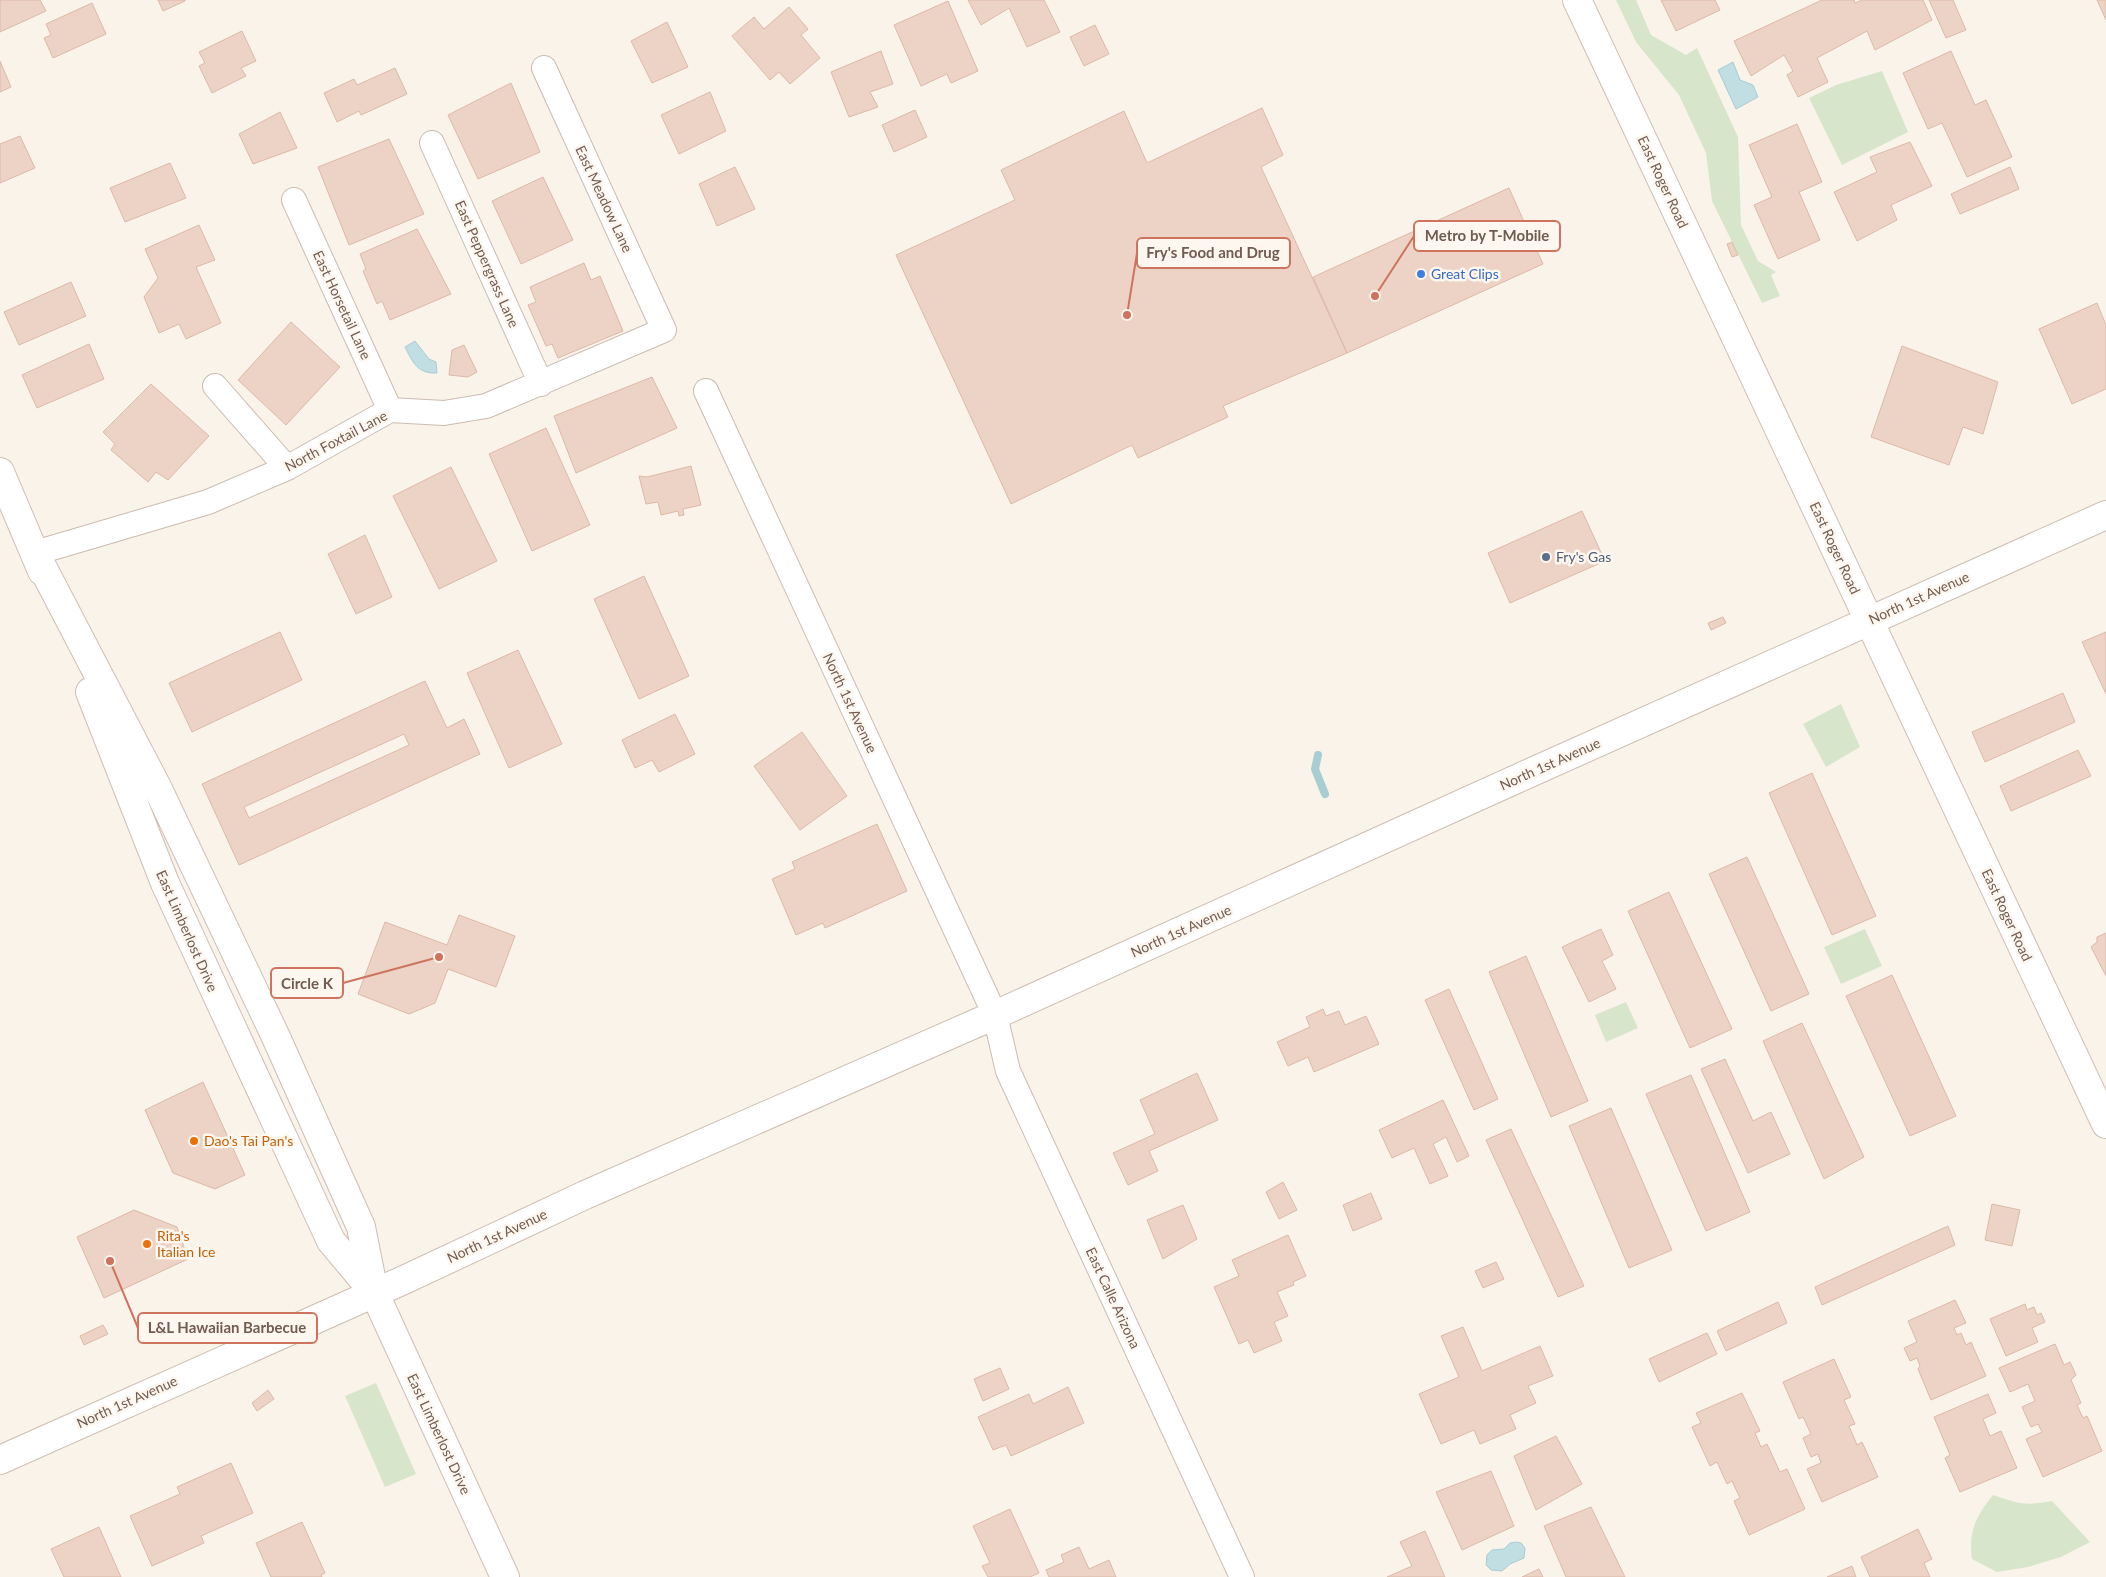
<svg xmlns="http://www.w3.org/2000/svg" width="2106" height="1577" viewBox="0 0 2106 1577" font-family="Lato,sans-serif">
<style>
.green{fill:#d7e6ca}
.water{fill:#c1dee2;stroke:#a8cdd2}
.lines{fill:none;stroke-linecap:round;stroke-linejoin:round}
.stream{stroke:#a8cdd2;stroke-width:8}
.building{fill:#ecd3c5;stroke:#ddb9a7;fill-rule:evenodd}
.street-casing{stroke:#cbbbb1;stroke-width:26}
.secondary-casing{stroke:#cfbdb2;stroke-width:30}
.street{stroke:#fff;stroke-width:24}
.secondary{stroke:#fff;stroke-width:28}
.shop-dot{fill:#3f7fe0;stroke:#fdf7f0;stroke-width:2}
.service-dot{fill:#5c6f8a;stroke:#fdf7f0;stroke-width:2}
.food-dot{fill:#e8710a;stroke:#fdf7f0;stroke-width:2}
.labels{text-anchor:middle;stroke-width:5;stroke-linejoin:round;paint-order:stroke}
.street-label{font-size:14px;fill:#725b50;stroke:#fdf7f0}
.shop-label{font-size:14px;fill:#366cbe;stroke:#fdf7f0;text-anchor:start}
.service-label{font-size:14px;fill:#4e5e75;stroke:#fdf7f0;text-anchor:start}
.food-label{font-size:14px;fill:#c56008;stroke:#fdf7f0;text-anchor:start}
.leader{fill:none;stroke:#cf735e;stroke-width:2}
.callout-dot{fill:#cf735e;stroke:#fdf7f0;stroke-width:2}
.callout{fill:#fdf7f0;stroke:#cf735e;stroke-width:2}
.callout-label{font-size:15px;text-anchor:middle;font-weight:bold;fill:#725b50}
</style>
<rect width="100%" height="100%" fill="#faf3ea"/>
<path class="green" d="M 1616,0 L 1636,0 L 1651,35 L 1686,55 L 1697,48 L 1738,137 L 1741,225 L 1758,261 L 1776,272 L 1771,275 L 1780,296 L 1762,303 L 1712,201 L 1706,153 L 1679,95 L 1636,42 Z
M 1882,71 L 1908,132 L 1842,165 L 1809,98 L 1836,85 Z
M 1841,704 L 1860,747 L 1826,767 L 1803,724 Z
M 1865,929 L 1882,966 L 1841,984 L 1824,947 Z
M 1626,1002 L 1638,1028 L 1606,1042 L 1595,1015 Z
M 376,1383 L 416,1474 L 385,1487 L 345,1396 Z
M 1993,1495 C 2020,1504 2024,1506 2052,1501 L 2090,1542 L 2061,1557 L 2028,1567 L 1997,1572 L 1972,1559 C 1968,1532 1976,1516 1993,1495 Z"/>
<path class="water" d="M 1733,62 L 1740,80 L 1753,85 L 1758,97 L 1736,109 L 1718,70 Z
M 415,341 L 429,359 L 436,362 L 437,373 C 418,374 413,363 405,347 Z
M 1516,1542 L 1521,1543 L 1525,1548 L 1524,1558 L 1510,1564 L 1502,1571 L 1491,1570 L 1486,1565 L 1487,1555 L 1492,1550 L 1504,1549 L 1510,1543 Z"/>
<g class="lines">
<path class="stream" d="M 1318,755 L 1315,769 L 1325,794"/>
</g>
<path class="building" d="M 0,0 L 40,0 L 46,11 L 0,32 Z
M 158,0 L 185,0 L 185,1 L 163,11 Z
M 968,0 L 1044,0 L 1060,32 L 1027,47 L 1009,8 L 981,25 Z
M 1661,0 L 1715,0 L 1720,10 L 1676,31 Z
M 1822,0 L 1854,0 L 1855,3 L 1862,0 L 1923,0 L 1932,20 L 1875,50 L 1867,31 L 1817,58 L 1828,82 L 1798,97 L 1787,75 L 1793,71 L 1784,55 L 1751,76 L 1734,41 Z
M 1929,0 L 1953,0 L 1966,30 L 1946,38 Z
M 2097,0 L 2106,0 L 2106,20 Z
M 948,1 L 978,71 L 951,83 L 947,74 L 921,86 L 894,25 Z
M 92,3 L 106,34 L 53,58 L 44,38 L 51,35 L 46,24 Z
M 789,7 L 808,29 L 801,35 L 820,58 L 790,84 L 779,72 L 770,80 L 732,36 L 754,17 L 764,29 Z
M 667,22 L 688,67 L 652,83 L 631,41 Z
M 1095,25 L 1109,54 L 1084,66 L 1070,37 Z
M 242,31 L 256,61 L 241,68 L 246,76 L 212,93 L 199,66 L 205,63 L 199,52 Z
M 881,51 L 893,84 L 870,92 L 878,107 L 849,117 L 831,72 Z
M 1951,51 L 1975,105 L 1986,100 L 2012,157 L 1967,177 L 1942,123 L 1928,129 L 1903,73 Z
M 0,61 L 11,87 L 0,92 Z
M 395,68 L 407,94 L 361,115 L 359,111 L 337,122 L 324,93 L 354,79 L 357,85 Z
M 511,83 L 540,152 L 478,179 L 448,115 Z
M 710,92 L 726,131 L 679,154 L 661,115 Z
M 1262,108 L 1283,155 L 1261,167 L 1347,353 L 1223,406 L 1228,417 L 1138,458 L 1132,445 L 1011,504 L 896,255 L 1015,200 L 1001,170 L 1124,111 L 1147,163 Z
M 915,110 L 927,137 L 894,152 L 882,125 Z
M 280,112 L 297,148 L 253,164 L 239,134 Z
M 1797,124 L 1822,182 L 1799,192 L 1820,240 L 1778,259 L 1754,205 L 1772,197 L 1749,145 Z
M 20,136 L 35,168 L 0,183 L 0,144 Z
M 389,139 L 424,214 L 349,245 L 318,167 Z
M 1910,142 L 1932,186 L 1891,205 L 1897,220 L 1857,241 L 1834,192 L 1877,172 L 1870,157 Z
M 170,163 L 186,198 L 125,222 L 110,188 Z
M 735,167 L 755,209 L 717,226 L 699,184 Z
M 2010,167 L 2019,189 L 1960,214 L 1951,194 Z
M 543,177 L 573,240 L 521,264 L 492,201 Z
M 1509,188 L 1543,264 L 1347,353 L 1313,277 Z
M 199,225 L 215,260 L 196,267 L 221,323 L 186,339 L 179,324 L 159,333 L 144,297 L 158,278 L 145,249 Z
M 417,229 L 451,294 L 390,320 L 382,301 L 377,304 L 363,271 L 366,269 L 360,254 Z
M 1732,242 L 1738,255 L 1732,257 L 1727,244 Z
M 584,263 L 591,280 L 600,276 L 623,331 L 558,358 L 552,344 L 546,346 L 528,305 L 536,302 L 530,287 Z
M 71,282 L 86,316 L 19,345 L 4,312 Z
M 2097,303 L 2106,325 L 2106,389 L 2072,404 L 2039,329 Z
M 291,322 L 340,367 L 286,425 L 238,380 Z
M 89,344 L 104,379 L 37,408 L 22,375 Z
M 464,345 L 477,372 L 468,377 L 449,375 L 452,350 Z
M 1902,346 L 1998,382 L 1983,434 L 1963,427 L 1949,465 L 1871,437 Z
M 652,377 L 677,428 L 576,473 L 554,416 Z
M 151,384 L 209,436 L 168,480 L 156,472 L 148,482 L 111,450 L 115,444 L 103,432 Z
M 546,428 L 590,525 L 532,551 L 489,454 Z
M 691,466 L 701,505 L 683,509 L 684,515 L 679,516 L 678,511 L 661,515 L 658,502 L 646,504 L 639,476 L 647,477 Z
M 451,467 L 497,561 L 439,589 L 393,496 Z
M 1582,511 L 1605,561 L 1510,603 L 1488,553 Z
M 365,535 L 392,597 L 356,614 L 328,554 Z
M 644,576 L 689,676 L 639,699 L 594,599 Z
M 1723,617 L 1726,623 L 1711,630 L 1708,623 Z
M 280,632 L 302,680 L 192,732 L 169,683 Z
M 2106,632 L 2106,694 L 2082,642 Z
M 518,650 L 562,744 L 509,768 L 467,673 Z
M 425,681 L 447,728 L 464,719 L 480,754 L 239,865 L 202,784 ZM 404,734 L 409,745 L 249,818 L 244,807 Z
M 2063,693 L 2075,722 L 1985,762 L 1972,732 Z
M 675,714 L 695,754 L 659,772 L 652,760 L 635,768 L 622,740 Z
M 802,732 L 847,796 L 800,830 L 754,766 Z
M 2078,750 L 2091,776 L 2011,811 L 2000,786 Z
M 1812,773 L 1876,916 L 1832,935 L 1769,793 Z
M 877,824 L 907,891 L 825,928 L 823,923 L 796,935 L 772,879 L 795,869 L 792,862 Z
M 1747,857 L 1809,994 L 1771,1011 L 1709,874 Z
M 1669,892 L 1732,1029 L 1690,1048 L 1628,911 Z
M 459,915 L 515,936 L 496,987 L 448,969 L 435,1003 L 409,1014 L 358,994 L 385,922 L 447,945 Z
M 1601,929 L 1613,955 L 1602,961 L 1616,989 L 1589,1002 L 1562,947 Z
M 2106,933 L 2106,976 L 2091,947 L 2097,942 L 2097,937 Z
M 1526,956 L 1588,1101 L 1551,1117 L 1489,972 Z
M 1892,975 L 1956,1116 L 1910,1136 L 1846,996 Z
M 1449,989 L 1498,1099 L 1474,1110 L 1425,1000 Z
M 1323,1009 L 1326,1016 L 1339,1011 L 1345,1025 L 1366,1016 L 1379,1044 L 1314,1072 L 1308,1057 L 1288,1066 L 1277,1042 L 1310,1027 L 1306,1017 Z
M 1802,1023 L 1864,1157 L 1824,1179 L 1763,1041 Z
M 1725,1059 L 1753,1121 L 1771,1112 L 1790,1154 L 1748,1173 L 1701,1069 Z
M 1197,1073 L 1218,1120 L 1149,1151 L 1158,1171 L 1128,1185 L 1113,1153 L 1155,1134 L 1140,1100 Z
M 1691,1075 L 1750,1212 L 1706,1231 L 1646,1094 Z
M 203,1082 L 245,1175 L 215,1189 L 173,1173 L 145,1110 Z
M 1443,1100 L 1469,1156 L 1457,1162 L 1446,1137 L 1433,1144 L 1448,1176 L 1430,1184 L 1414,1148 L 1392,1158 L 1379,1130 Z
M 1611,1108 L 1672,1250 L 1629,1268 L 1569,1126 Z
M 1511,1129 L 1584,1286 L 1558,1297 L 1486,1140 Z
M 1283,1182 L 1297,1210 L 1279,1219 L 1266,1192 Z
M 1371,1193 L 1382,1219 L 1353,1231 L 1343,1205 Z
M 1992,1204 L 2020,1210 L 2012,1246 L 1985,1240 Z
M 1183,1205 L 1197,1239 L 1163,1259 L 1147,1220 Z
M 134,1210 L 177,1227 L 188,1259 L 104,1298 L 77,1237 Z
M 1948,1226 L 1955,1245 L 1822,1305 L 1815,1287 Z
M 1288,1235 L 1306,1276 L 1293,1282 L 1294,1285 L 1277,1292 L 1288,1316 L 1274,1322 L 1282,1341 L 1254,1353 L 1248,1340 L 1239,1344 L 1214,1287 L 1239,1276 L 1232,1260 Z
M 1496,1262 L 1504,1279 L 1483,1288 L 1475,1271 Z
M 1955,1300 L 1966,1323 L 1954,1328 L 1957,1335 L 1961,1333 L 1966,1345 L 1971,1342 L 1986,1376 L 1931,1400 L 1918,1369 L 1920,1366 L 1917,1358 L 1910,1361 L 1904,1348 L 1917,1342 L 1908,1321 Z
M 1778,1302 L 1787,1323 L 1726,1351 L 1717,1331 Z
M 2025,1304 L 2027,1310 L 2034,1307 L 2037,1315 L 2041,1313 L 2045,1322 L 2032,1328 L 2038,1342 L 2006,1356 L 1990,1319 Z
M 103,1325 L 108,1334 L 84,1345 L 80,1336 Z
M 1463,1327 L 1482,1371 L 1540,1346 L 1553,1376 L 1528,1386 L 1536,1403 L 1510,1415 L 1516,1429 L 1480,1444 L 1474,1430 L 1441,1444 L 1419,1394 L 1459,1377 L 1441,1336 Z
M 1707,1333 L 1717,1354 L 1659,1382 L 1649,1359 Z
M 2055,1344 L 2064,1365 L 2070,1362 L 2076,1375 L 2071,1380 L 2081,1403 L 2077,1405 L 2083,1418 L 2087,1416 L 2102,1451 L 2043,1477 L 2026,1439 L 2042,1432 L 2038,1424 L 2031,1427 L 2022,1407 L 2035,1401 L 2028,1384 L 2010,1392 L 1999,1368 Z
M 1834,1359 L 1851,1397 L 1844,1400 L 1855,1424 L 1849,1426 L 1857,1445 L 1862,1442 L 1878,1477 L 1822,1502 L 1807,1469 L 1821,1463 L 1818,1454 L 1811,1457 L 1803,1438 L 1811,1434 L 1803,1417 L 1799,1419 L 1783,1382 Z
M 1000,1368 L 1009,1389 L 983,1401 L 974,1379 Z
M 1068,1387 L 1084,1423 L 1011,1456 L 1006,1445 L 993,1450 L 978,1417 L 1029,1394 L 1033,1404 Z
M 268,1390 L 274,1399 L 257,1411 L 252,1403 Z
M 1742,1393 L 1760,1431 L 1755,1433 L 1761,1447 L 1767,1444 L 1780,1472 L 1787,1469 L 1805,1509 L 1749,1535 L 1734,1501 L 1740,1498 L 1732,1481 L 1727,1484 L 1717,1462 L 1710,1466 L 1692,1427 L 1701,1423 L 1696,1413 Z
M 1988,1394 L 1996,1413 L 1983,1419 L 1990,1436 L 2001,1431 L 2017,1468 L 1960,1492 L 1945,1458 L 1950,1455 L 1934,1417 Z
M 1556,1436 L 1582,1484 L 1536,1510 L 1514,1456 Z
M 231,1463 L 253,1513 L 201,1536 L 204,1543 L 152,1566 L 130,1516 L 180,1494 L 177,1487 Z
M 1491,1471 L 1514,1526 L 1462,1550 L 1436,1492 Z
M 1591,1507 L 1625,1577 L 1566,1577 L 1544,1526 Z
M 1010,1509 L 1039,1573 L 1030,1577 L 988,1577 L 982,1566 L 990,1563 L 973,1526 Z
M 302,1522 L 325,1573 L 321,1575 L 322,1577 L 271,1577 L 256,1543 Z
M 99,1527 L 121,1577 L 64,1577 L 51,1549 Z
M 1918,1529 L 1932,1559 L 1924,1563 L 1930,1577 L 1870,1577 L 1861,1557 Z
M 1425,1531 L 1445,1577 L 1387,1577 L 1412,1566 L 1400,1542 Z
M 1079,1547 L 1089,1569 L 1109,1560 L 1116,1577 L 1049,1577 L 1046,1570 L 1064,1562 L 1061,1555 Z
M 1852,1566 L 1856,1577 L 1827,1577 Z
M 1539,1569 L 1543,1577 L 1522,1577 Z"/>
<g class="lines">
<defs>
<path id="street" d="M 432,143 L 541,384
M 294,200 L 390,410
M 215,386 L 287,468
M 706,391 L 995,1015 L 1008,1071 L 1242,1577
M 35,553 L 208,502 L 287,468 L 390,410 L 444,413 L 486,406 L 664,330 L 544,68"/>
<path id="secondary" d="M 1577,0 L 2106,1124
M 0,472 L 42,571
M 35,553 L 157,787 L 275,1035 L 361,1227 L 374,1292 L 505,1577
M 90,692 L 165,883 L 331,1241 L 373,1291
M 0,1460 L 406,1279 L 585,1195 L 995,1015 L 1532,772 L 2106,515"/>
</defs>
<use href="#street" class="street-casing"/>
<use href="#secondary" class="secondary-casing"/>
<use href="#street" class="street"/>
<use href="#secondary" class="secondary"/>
</g>
<circle class="shop-dot" cx="1421" cy="274" r="5"/>
<circle class="service-dot" cx="1546" cy="557" r="5"/>
<g class="food-dot">
<circle cx="194" cy="1141" r="5"/>
<circle cx="147" cy="1244" r="5"/>
</g>
<g class="labels">
<g class="street-label">
<text transform="translate(1663 182) rotate(65)" y="5">East Roger Road</text>
<text transform="translate(604 199) rotate(65)" y="5">East Meadow Lane</text>
<text transform="translate(487 264) rotate(66)" y="5">East Peppergrass Lane</text>
<text transform="translate(342 305) rotate(65)" y="5">East Horsetail Lane</text>
<text transform="translate(336 441) rotate(-28)" y="5">North Foxtail Lane</text>
<text transform="translate(1835 548) rotate(65)" y="5">East Roger Road</text>
<text transform="translate(1919 598) rotate(-24)" y="5">North 1st Avenue</text>
<text transform="translate(850 703) rotate(65)" y="5">North 1st Avenue</text>
<text transform="translate(1550 764) rotate(-24)" y="5">North 1st Avenue</text>
<text transform="translate(2007 915) rotate(65)" y="5">East Roger Road</text>
<text transform="translate(187 931) rotate(66)" y="5">East Limberlost Drive</text>
<text transform="translate(1181 931) rotate(-24)" y="5">North 1st Avenue</text>
<text transform="translate(497 1236) rotate(-25)" y="5">North 1st Avenue</text>
<text transform="translate(1113 1298) rotate(65)" y="5">East Calle Arizona</text>
<text transform="translate(127 1402) rotate(-24)" y="5">North 1st Avenue</text>
<text transform="translate(439 1434) rotate(65)" y="5">East Limberlost Drive</text>
</g>
<g class="shop-label">
<text x="1431" y="279">Great Clips</text>
</g>
<g class="service-label">
<text x="1556" y="562">Fry's Gas</text>
</g>
<g class="food-label">
<text x="204" y="1146">Dao's Tai Pan's</text>
<text x="157" y="1241">Rita's<tspan x="157" dy="16">Italian Ice</tspan></text>
</g>
</g>
<path class="leader" d="M1375 296L1414 236M1127 315L1137 253M439 957L343 983M110 1261L138 1328"/>
<g class="callout-dot">
<circle cx="1375" cy="296" r="5"/>
<circle cx="1127" cy="315" r="5"/>
<circle cx="439" cy="957" r="5"/>
<circle cx="110" cy="1261" r="5"/>
</g>
<g class="callout">
<rect x="1414" y="221" width="146" height="30" rx="5"/>
<rect x="1137" y="238" width="153" height="30" rx="5"/>
<rect x="271" y="968" width="72" height="30" rx="5"/>
<rect x="138" y="1313" width="179" height="30" rx="5"/>
</g>
<g class="callout-label">
<text x="1487" y="241">Metro by T-Mobile</text>
<text x="1213" y="258">Fry's Food and Drug</text>
<text x="307" y="989">Circle K</text>
<text x="227" y="1333">L&amp;L Hawaiian Barbecue</text>
</g>
</svg>
